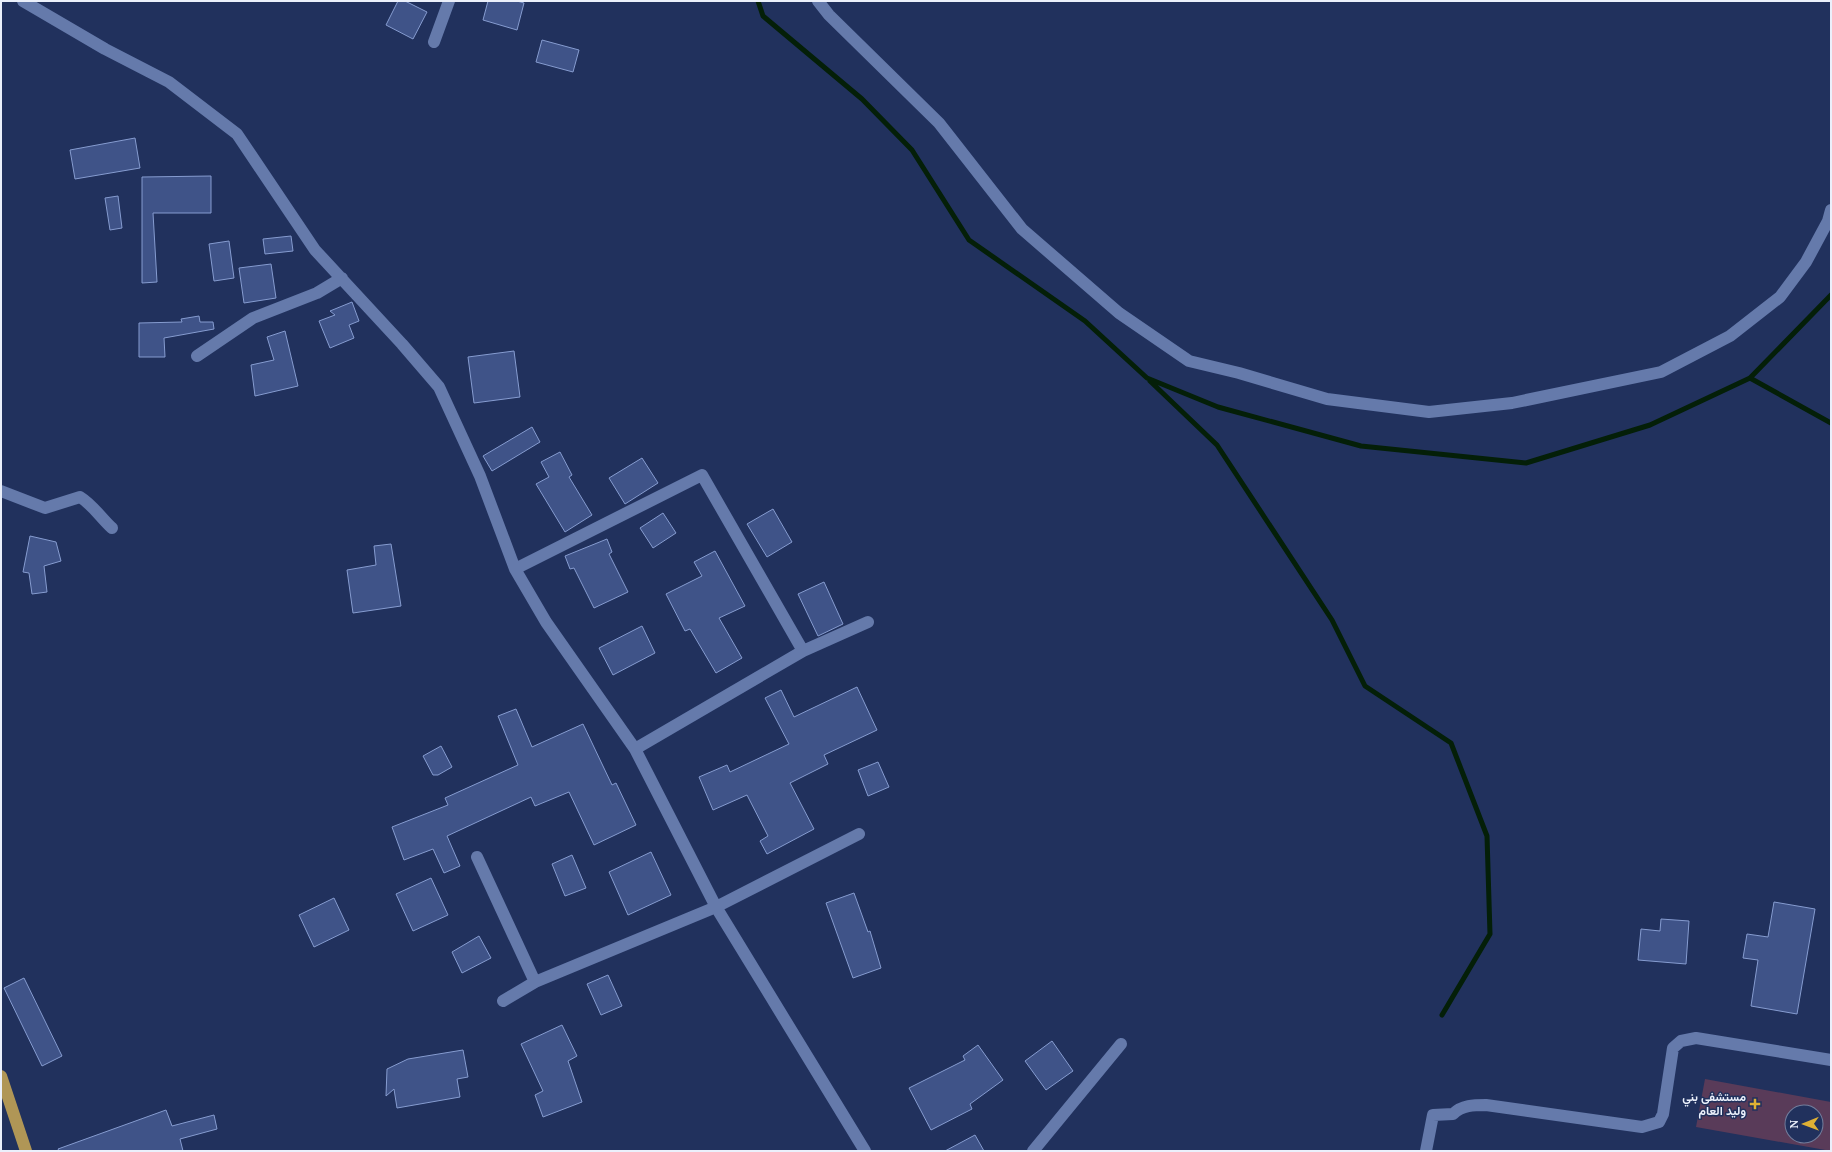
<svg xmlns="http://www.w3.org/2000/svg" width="1832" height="1152" viewBox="0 0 1832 1152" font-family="'Noto Serif',Vazirmatn,serif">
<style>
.green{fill:#593b59;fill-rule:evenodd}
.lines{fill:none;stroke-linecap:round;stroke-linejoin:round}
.stream{stroke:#041f08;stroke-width:5}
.building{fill:#3f5388;stroke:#869cd0}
.minor{stroke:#657aab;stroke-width:12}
.trunk{stroke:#b09656;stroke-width:12}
.poi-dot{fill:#dfb034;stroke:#21315d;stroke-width:1.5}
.labels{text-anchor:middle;stroke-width:3;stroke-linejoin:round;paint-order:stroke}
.poi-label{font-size:12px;font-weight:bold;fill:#ebf0fb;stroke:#21315d;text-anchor:end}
</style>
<rect width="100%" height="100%" fill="#21315d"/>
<path class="green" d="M 1705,1079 L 1831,1102 L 1831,1151 L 1696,1127 ZM 1792,1112 L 1816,1112 L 1816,1136 L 1792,1136 Z"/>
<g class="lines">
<path class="stream" d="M 758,1 L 763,16 L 862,99 L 912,150 L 969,240 L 1085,321 L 1147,378 L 1218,407 L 1361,446 L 1526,463 L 1650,425 L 1750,378 L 1831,295
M 1750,378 L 1831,423
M 1150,381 L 1217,445 L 1332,620 L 1365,686 L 1451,743 L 1487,836 L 1490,934 L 1442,1015"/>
</g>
<path class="building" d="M 398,1 L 405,1 L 427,12 L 413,39 L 386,25 Z
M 488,1 L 517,1 L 524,3 L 517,30 L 483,20 Z
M 542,40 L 579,50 L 573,72 L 536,62 Z
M 135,138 L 140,168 L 75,179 L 70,150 Z
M 211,176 L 211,213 L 153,213 L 157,282 L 142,283 L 142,177 Z
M 118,196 L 122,228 L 110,230 L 105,198 Z
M 291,236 L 293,251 L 265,254 L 263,239 Z
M 229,241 L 234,278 L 214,281 L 209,244 Z
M 271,264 L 276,298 L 244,303 L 239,268 Z
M 352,302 L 359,321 L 349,325 L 354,338 L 330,348 L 319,321 L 335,315 L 330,311 Z
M 199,316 L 200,322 L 213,322 L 214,329 L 164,338 L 165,357 L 139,357 L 139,323 L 182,322 L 181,319 Z
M 285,331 L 298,386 L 255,396 L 251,365 L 274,360 L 267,337 Z
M 514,351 L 520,397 L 474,403 L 468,357 Z
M 532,427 L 540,442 L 492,471 L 483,456 Z
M 560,452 L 572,475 L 569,477 L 592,515 L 565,532 L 536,484 L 549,477 L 541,462 Z
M 642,458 L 658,483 L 625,504 L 609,478 Z
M 773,509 L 792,542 L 767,557 L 747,524 Z
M 663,513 L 676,533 L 653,548 L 640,528 Z
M 30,536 L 56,542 L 61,561 L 44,566 L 47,592 L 32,594 L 29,573 L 23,572 Z
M 607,539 L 612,552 L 609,554 L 628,592 L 594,608 L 574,568 L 570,569 L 565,556 Z
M 391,544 L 401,606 L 353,613 L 347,570 L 376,565 L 374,546 Z
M 715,551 L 745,606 L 719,618 L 742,658 L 716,673 L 690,629 L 685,631 L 666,594 L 702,576 L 694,562 Z
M 824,582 L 843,624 L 818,636 L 798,594 Z
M 642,626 L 655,653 L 613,675 L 599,648 Z
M 857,687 L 877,730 L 824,755 L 828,764 L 790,783 L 814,829 L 767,854 L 760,841 L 768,836 L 747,795 L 713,810 L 699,777 L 727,765 L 730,772 L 789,744 L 765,698 L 781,690 L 794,717 Z
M 516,709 L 532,747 L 583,724 L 612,785 L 616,783 L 636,825 L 594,845 L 569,792 L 535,806 L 531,797 L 447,836 L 460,866 L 444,873 L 433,849 L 404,860 L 392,827 L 448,805 L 445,798 L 518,765 L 498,716 Z
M 441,746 L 452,767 L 438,775 L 433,775 L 423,756 Z
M 878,762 L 889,787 L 868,796 L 858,770 Z
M 651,852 L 671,895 L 628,915 L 609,872 Z
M 572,855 L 586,888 L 565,896 L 552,864 Z
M 431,878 L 448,915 L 413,931 L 396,894 Z
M 854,893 L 868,932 L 870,931 L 881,968 L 853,978 L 826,903 Z
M 334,898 L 349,930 L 314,947 L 299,915 Z
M 1774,902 L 1815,909 L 1797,1014 L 1751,1006 L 1758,960 L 1743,958 L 1747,934 L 1768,937 Z
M 1661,919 L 1689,921 L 1686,964 L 1638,960 L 1641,929 L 1660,931 Z
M 479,936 L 491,958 L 462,973 L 452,952 Z
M 608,975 L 622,1006 L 601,1015 L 587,984 Z
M 24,978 L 62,1056 L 42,1066 L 4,988 Z
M 562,1025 L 577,1056 L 568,1061 L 582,1102 L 543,1117 L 535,1095 L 543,1091 L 521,1044 Z
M 1052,1041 L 1073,1071 L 1046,1090 L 1025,1061 Z
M 978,1045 L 1003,1080 L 970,1104 L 972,1109 L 931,1130 L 909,1088 L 965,1060 L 963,1056 Z
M 463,1050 L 468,1077 L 457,1079 L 460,1097 L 397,1108 L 394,1089 L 386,1096 L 387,1069 L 408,1059 Z
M 166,1110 L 172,1126 L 214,1115 L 217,1129 L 180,1139 L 183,1151 L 59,1151 L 58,1149 Z
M 975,1135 L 984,1151 L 945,1151 Z"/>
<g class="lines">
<path class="minor" d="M 23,1 L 105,49 L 169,82 L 237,134 L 315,250 L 402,344 L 439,387 L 480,476 L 515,569 L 546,622 L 635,749 L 716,907 L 865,1151
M 818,1 L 829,15 L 939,123 L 1022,229 L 1119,313 L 1189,361 L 1239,373 L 1327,399 L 1429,412 L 1512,403 L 1661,372 L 1730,336 L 1780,297 L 1806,262 L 1828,221 L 1831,210
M 434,42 L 449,1
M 197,356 L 253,318 L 317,293 L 342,278
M 1,491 L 45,508 L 80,497 C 93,505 101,518 112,528
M 515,569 L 702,475 L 803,651
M 635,749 L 803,651 L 868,622
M 477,857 L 535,982
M 503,1001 L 535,982 L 716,907 L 859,834
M 1033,1151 L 1121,1044
M 1426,1151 L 1433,1115 L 1453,1114 C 1462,1105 1474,1105 1486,1105 L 1642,1127 L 1659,1122 L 1663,1114 L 1673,1048 L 1681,1041 L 1696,1038 L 1831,1060"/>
<path class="trunk" d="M 1,1076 L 26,1151"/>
</g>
<path class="poi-dot" d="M1753 1098h4v4h4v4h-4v4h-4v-4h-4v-4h4z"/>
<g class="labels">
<g class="poi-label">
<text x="1746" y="1101">مستشفى بني<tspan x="1746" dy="14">وليد العام</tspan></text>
</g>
</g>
<rect width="1832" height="1152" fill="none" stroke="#ebf0fb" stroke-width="4"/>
<g transform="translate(1804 1124) rotate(269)"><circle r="19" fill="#21315d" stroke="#727d9c"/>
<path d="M0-3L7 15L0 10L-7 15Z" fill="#dfb034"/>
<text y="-6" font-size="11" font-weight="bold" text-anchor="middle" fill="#ebf0fb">N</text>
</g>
</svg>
